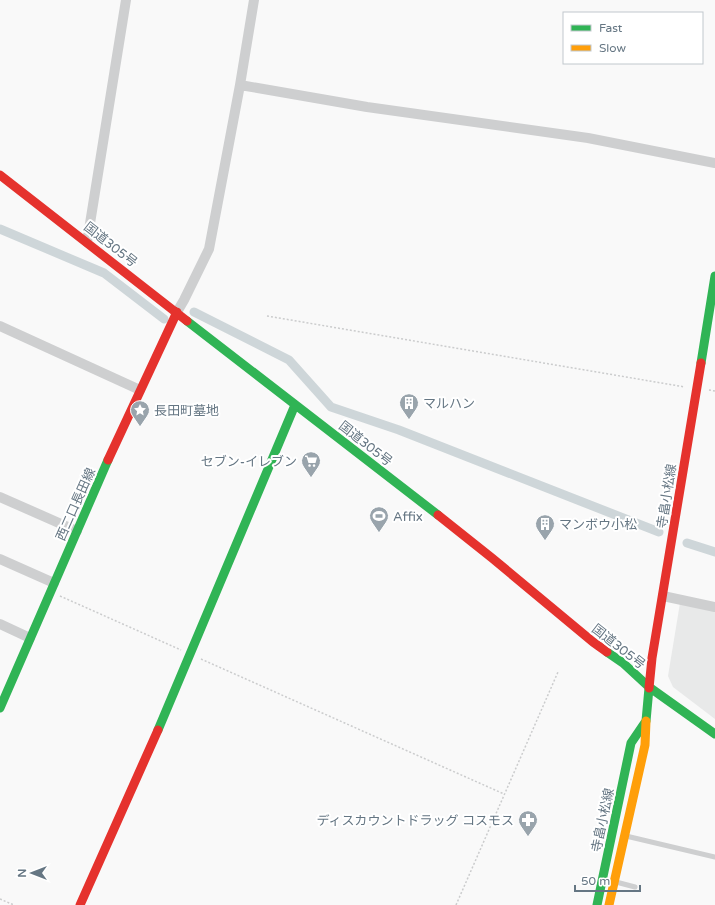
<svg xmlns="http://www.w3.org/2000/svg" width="715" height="905" viewBox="0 0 715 905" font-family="'Varela Round','Noto Sans JP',sans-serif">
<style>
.built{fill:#e8e9e9}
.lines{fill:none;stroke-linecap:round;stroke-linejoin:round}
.canal{stroke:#ced6d9;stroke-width:9}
.path{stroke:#cbcccd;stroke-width:1.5;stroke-dasharray:2 2;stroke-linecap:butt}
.lane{stroke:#cecfd0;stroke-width:5}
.street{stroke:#cecfd0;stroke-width:10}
.fast{stroke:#30b455;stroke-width:9}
.slow{stroke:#ff9f0a;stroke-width:9}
.jam{stroke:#e5322d;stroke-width:9}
.labels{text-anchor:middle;stroke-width:4;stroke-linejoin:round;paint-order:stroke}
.street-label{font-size:13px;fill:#657683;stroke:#fff}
.poi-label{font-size:13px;fill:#657683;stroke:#fff;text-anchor:start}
</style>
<rect width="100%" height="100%" fill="#f9f9f9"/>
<path class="built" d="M 680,603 L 715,611 L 715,719 L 673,687 L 668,676 Z"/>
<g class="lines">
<path class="canal" d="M 0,229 L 104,273 L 164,319
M 194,312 L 289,360 L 331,407 L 399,430 L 659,532
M 687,543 L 715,552"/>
<path class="path" d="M 267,316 L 685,387
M 709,390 L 715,391
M 60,596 L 181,650
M 201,659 L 504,794
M 0,899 L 14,905
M 456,905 L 558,672"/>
<path class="lane" d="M 626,836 L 715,857
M 616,882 L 635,887"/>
<path class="street" d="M 240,85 L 367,107 L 588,138 L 715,163
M 87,242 L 126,0
M 177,312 L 184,300 L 209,249 L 240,85 L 254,0
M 0,326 L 140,390
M 0,497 L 77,531
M 0,559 L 54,583
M 663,596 L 715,607
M 0,624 L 30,638"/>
<path class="fast" d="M 187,321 L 438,515
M 701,363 L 715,276
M 607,652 L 623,663 L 649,687 L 715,734
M 0,708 L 108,460
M 158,730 L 295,405
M 597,905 L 631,743 L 646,721 L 649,688"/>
<path class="slow" d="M 609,905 L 645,745 L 646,721"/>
<path class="jam" d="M 0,175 L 187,321
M 108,460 L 177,312
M 438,515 L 492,558 L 593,642 L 607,652
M 649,688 L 652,658 L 701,363
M 80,905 L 158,730"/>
</g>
<defs>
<symbol id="building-pin" viewBox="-11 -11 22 30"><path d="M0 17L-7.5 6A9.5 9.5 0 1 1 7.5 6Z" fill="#99a4ac" stroke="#fff"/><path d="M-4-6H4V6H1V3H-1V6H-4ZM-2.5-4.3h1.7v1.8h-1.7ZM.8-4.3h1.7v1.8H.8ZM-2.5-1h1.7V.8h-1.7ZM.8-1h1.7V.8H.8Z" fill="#fff"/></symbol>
<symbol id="sight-pin" viewBox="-11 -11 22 30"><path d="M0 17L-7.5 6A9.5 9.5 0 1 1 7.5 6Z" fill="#99a4ac" stroke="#fff"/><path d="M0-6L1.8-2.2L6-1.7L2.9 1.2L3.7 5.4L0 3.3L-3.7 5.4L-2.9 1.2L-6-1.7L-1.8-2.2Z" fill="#fff"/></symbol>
<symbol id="supermarket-pin" viewBox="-11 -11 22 30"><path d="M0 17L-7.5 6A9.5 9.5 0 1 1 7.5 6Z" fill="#99a4ac" stroke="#fff"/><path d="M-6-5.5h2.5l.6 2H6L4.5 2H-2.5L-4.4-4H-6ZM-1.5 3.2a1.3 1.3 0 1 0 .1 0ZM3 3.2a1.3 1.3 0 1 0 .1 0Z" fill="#fff"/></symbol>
<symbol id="stadium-pin" viewBox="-11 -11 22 30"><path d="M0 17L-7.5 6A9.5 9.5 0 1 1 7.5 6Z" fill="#99a4ac" stroke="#fff"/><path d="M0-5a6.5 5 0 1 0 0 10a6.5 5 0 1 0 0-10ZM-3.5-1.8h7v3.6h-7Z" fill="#fff"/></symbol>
<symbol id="pharmacy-pin" viewBox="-11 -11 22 30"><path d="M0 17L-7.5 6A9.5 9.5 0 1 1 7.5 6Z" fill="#99a4ac" stroke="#fff"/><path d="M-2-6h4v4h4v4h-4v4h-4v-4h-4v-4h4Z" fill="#fff"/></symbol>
</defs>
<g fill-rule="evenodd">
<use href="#building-pin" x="398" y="392" width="22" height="30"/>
<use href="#sight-pin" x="129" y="399" width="22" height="30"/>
<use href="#supermarket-pin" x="300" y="450" width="22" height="30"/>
<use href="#stadium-pin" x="368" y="505" width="22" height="30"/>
<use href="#building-pin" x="534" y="513" width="22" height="30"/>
<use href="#pharmacy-pin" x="517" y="809" width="22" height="30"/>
</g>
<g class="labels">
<g class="street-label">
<text transform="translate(111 244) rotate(38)" y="5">国道305号</text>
<text transform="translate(366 443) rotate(38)" y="5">国道305号</text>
<text transform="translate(666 496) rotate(-81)" y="5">寺畠小松線</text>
<text transform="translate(75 504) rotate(-66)" y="5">西二口長田線</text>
<text transform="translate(619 646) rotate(38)" y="5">国道305号</text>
<text transform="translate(602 820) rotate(-78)" y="5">寺畠小松線</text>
</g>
<g class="poi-label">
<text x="423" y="408">マルハン</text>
<text x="154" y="415">長田町墓地</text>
<text x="297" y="466" text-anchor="end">セブン-イレブン</text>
<text x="393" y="521">Affix</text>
<text x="559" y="529">マンボウ小松</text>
<text x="514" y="825" text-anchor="end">ディスカウントドラッグ コスモス</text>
</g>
</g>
<rect x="563" y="12" width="140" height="52" fill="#ffffff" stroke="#c1c8cd"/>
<rect x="571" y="25" width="20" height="6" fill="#30b455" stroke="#c1c8cd"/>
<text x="599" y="32" font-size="12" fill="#657683">Fast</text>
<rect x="571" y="45" width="20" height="6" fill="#ff9f0a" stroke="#c1c8cd"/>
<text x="599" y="52" font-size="12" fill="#657683">Slow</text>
<g transform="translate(32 873) rotate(270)" stroke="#ffffff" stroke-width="3" paint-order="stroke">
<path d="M0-3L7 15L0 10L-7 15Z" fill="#657683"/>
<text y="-6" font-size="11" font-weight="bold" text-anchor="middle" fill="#657683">N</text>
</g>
<path d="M575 885v6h65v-6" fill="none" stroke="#657683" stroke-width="2"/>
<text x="581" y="885" font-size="12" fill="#657683" stroke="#ffffff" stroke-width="3" paint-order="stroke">50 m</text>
</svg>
